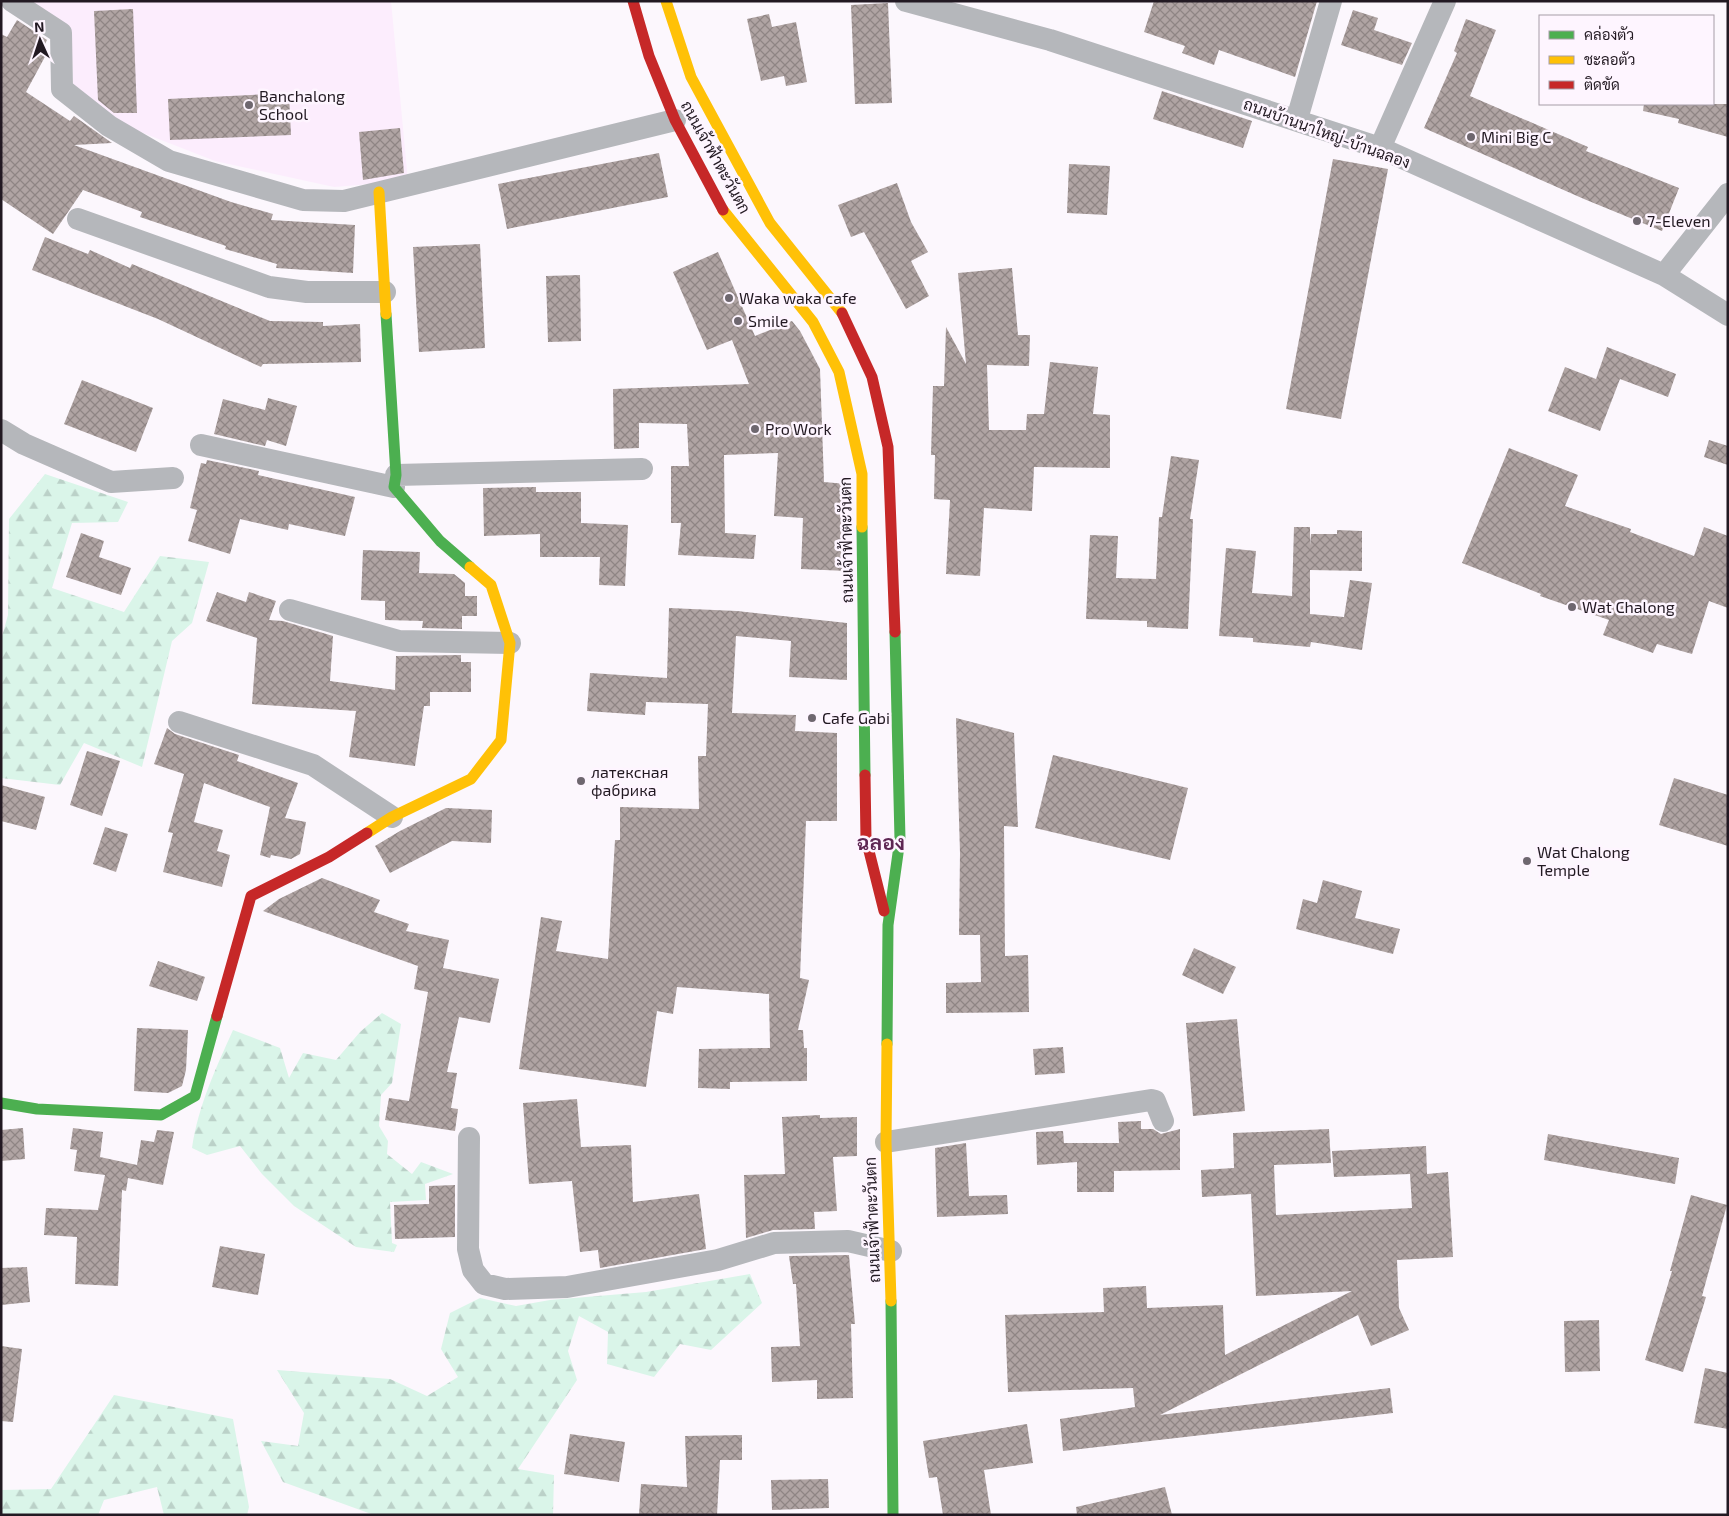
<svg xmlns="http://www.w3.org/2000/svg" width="1729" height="1516" viewBox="0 0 1729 1516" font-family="'Exo 2',Sarabun,sans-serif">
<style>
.built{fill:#fcedfd}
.forest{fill:url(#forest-firs)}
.building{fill:url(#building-cross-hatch)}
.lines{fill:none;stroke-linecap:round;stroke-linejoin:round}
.street{stroke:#b5b7bb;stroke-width:22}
.fast{stroke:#4caf50;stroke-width:11}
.slow{stroke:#ffc107;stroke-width:11}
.jam{stroke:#c62828;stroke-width:11}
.poi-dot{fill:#6e676f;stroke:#fef5ff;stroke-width:2}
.labels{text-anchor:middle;stroke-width:5;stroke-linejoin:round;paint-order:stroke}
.poi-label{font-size:16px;fill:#221922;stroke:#fef5ff;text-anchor:start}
.street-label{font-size:16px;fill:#221922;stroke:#fef5ff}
.district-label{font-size:21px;font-weight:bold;fill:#5e2753;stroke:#fef5ff}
</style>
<defs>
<pattern id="forest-firs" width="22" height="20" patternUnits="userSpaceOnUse" patternTransform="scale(1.25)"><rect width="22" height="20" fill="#daf5e9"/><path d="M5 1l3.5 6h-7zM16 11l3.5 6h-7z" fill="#bbd1c8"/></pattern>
<pattern id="building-cross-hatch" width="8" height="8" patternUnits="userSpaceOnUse" patternTransform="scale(1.25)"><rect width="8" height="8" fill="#b0a4a3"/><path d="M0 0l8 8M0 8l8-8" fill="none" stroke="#8f8584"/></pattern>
</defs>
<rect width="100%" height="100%" fill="#fcf7fd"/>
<path class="built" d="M 29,1 L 391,1 L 408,181 L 334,187 L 215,161 L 120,124 L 73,87 L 71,30 Z"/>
<path class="forest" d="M 45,474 L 128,502 L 118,522 L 72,523 L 52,588 L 124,612 L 160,556 L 209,562 L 192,623 L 172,641 L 142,767 L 84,743 L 60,785 L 1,778 L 1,640 L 8,615 L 9,519 Z
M 382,1013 L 401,1024 L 392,1083 L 381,1095 L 379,1126 L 388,1141 L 387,1154 L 412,1174 L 421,1162 L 453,1174 L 425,1184 L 426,1200 L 390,1202 L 392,1243 L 397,1245 L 394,1252 L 356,1247 L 294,1206 L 262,1174 L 240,1146 L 207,1155 L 192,1148 C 198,1106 216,1068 233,1030 L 280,1048 L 289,1078 L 303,1053 L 336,1060 L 360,1032 Z
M 750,1274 L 762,1303 L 711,1350 L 680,1344 L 654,1377 L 607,1364 L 608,1332 L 579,1316 L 568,1351 L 577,1380 L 518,1469 L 554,1475 L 553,1515 L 374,1515 L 283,1482 L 261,1441 L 298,1446 L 304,1413 L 277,1370 L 390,1379 L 427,1396 L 458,1377 L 441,1349 L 450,1313 L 480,1298 L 516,1306 L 550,1300 L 646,1292 Z
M 114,1395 L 233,1419 L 249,1507 L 247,1515 L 164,1515 L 157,1487 L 104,1500 L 98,1515 L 1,1515 L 1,1490 L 51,1489 Z"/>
<path class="building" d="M 1154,1 L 1317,1 L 1295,77 L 1219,50 L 1214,65 L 1182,53 L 1185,46 L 1144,32 Z
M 888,3 L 892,103 L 855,104 L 851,5 Z
M 133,9 L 137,113 L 114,113 L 98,100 L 94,11 Z
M 1353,10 L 1378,18 L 1374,30 L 1412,43 L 1402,65 L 1341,45 Z
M 769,14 L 772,27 L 796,22 L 807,82 L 786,86 L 784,76 L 761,81 L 747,19 Z
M 1466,19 L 1496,30 L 1470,96 L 1588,147 L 1586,151 L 1679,188 L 1662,231 L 1584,199 L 1424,128 L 1457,53 L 1454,51 Z
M 17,20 L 47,40 L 42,50 L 47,53 L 26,92 L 70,121 L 74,116 L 112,143 L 74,145 L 231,202 L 273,214 L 271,220 L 355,225 L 353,273 L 276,268 L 277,264 L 225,249 L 226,246 L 140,217 L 142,212 L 83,190 L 53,234 L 1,199 L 1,34 L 7,37 Z
M 1162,91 L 1252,121 L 1243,148 L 1153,119 Z
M 289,93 L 291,135 L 170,140 L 168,99 Z
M 1644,104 L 1728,104 L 1728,137 L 1678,123 L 1679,119 L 1643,111 Z
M 400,128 L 404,173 L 363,180 L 359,132 Z
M 659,153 L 668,197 L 507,229 L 498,184 Z
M 1333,159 L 1388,169 L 1341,419 L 1286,409 Z
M 1069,164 L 1110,166 L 1107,215 L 1067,213 Z
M 897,183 L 911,222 L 928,252 L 911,261 L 929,296 L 906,309 L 864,232 L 851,237 L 838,205 Z
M 45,237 L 88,254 L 90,250 L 130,268 L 132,264 L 270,321 L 323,322 L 323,326 L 360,324 L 361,362 L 263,364 L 261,367 L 158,319 L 32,270 Z
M 480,244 L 485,348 L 419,352 L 413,247 Z
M 718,252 L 755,336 L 792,321 L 800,331 L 820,369 L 824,482 L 846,484 L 847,571 L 801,569 L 803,518 L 774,516 L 778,453 L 724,455 L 725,533 L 756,535 L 754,559 L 678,555 L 681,523 L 671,523 L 671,466 L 689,466 L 687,424 L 639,423 L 639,448 L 614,449 L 613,389 L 749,384 L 732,340 L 707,350 L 673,272 Z
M 1012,268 L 1018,335 L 1030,335 L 1029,366 L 987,365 L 989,430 L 1026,430 L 1027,414 L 1044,414 L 1050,362 L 1098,367 L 1093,414 L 1110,415 L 1110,468 L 1034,467 L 1032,511 L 984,508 L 980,576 L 946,574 L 950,500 L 934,499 L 935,455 L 931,455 L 933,386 L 944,386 L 946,327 L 966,364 L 958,273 Z
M 580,275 L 581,341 L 548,342 L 546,276 Z
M 1607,347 L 1676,374 L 1668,397 L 1620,379 L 1600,431 L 1548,411 L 1565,367 L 1596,379 Z
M 82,380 L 153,408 L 136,452 L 64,424 Z
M 268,398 L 297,406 L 286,446 L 267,440 L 265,446 L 214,434 L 223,399 L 265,410 Z
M 1709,440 L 1728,446 L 1728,465 L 1704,457 Z
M 1509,448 L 1578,475 L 1565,506 L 1631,529 L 1630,532 L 1694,556 L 1704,527 L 1728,536 L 1728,608 L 1709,601 L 1692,654 L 1657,644 L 1653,653 L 1603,635 L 1609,620 L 1540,596 L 1541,594 L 1462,563 Z
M 1171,456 L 1199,460 L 1190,519 L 1193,519 L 1188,629 L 1147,627 L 1147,621 L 1086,619 L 1090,535 L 1118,536 L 1116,578 L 1156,579 L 1159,517 L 1162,517 Z
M 207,460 L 259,471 L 258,475 L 355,497 L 345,536 L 289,524 L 288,530 L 240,519 L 230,554 L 188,541 L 197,510 L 190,508 L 201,463 L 206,464 Z
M 536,487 L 536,492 L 581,492 L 581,523 L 628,525 L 625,586 L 599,585 L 600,557 L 540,557 L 540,534 L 484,536 L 483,488 Z
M 1294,527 L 1310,527 L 1310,545 L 1311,534 L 1337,534 L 1337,530 L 1362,531 L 1362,571 L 1310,570 L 1310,614 L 1344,617 L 1350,580 L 1372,583 L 1362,650 L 1311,642 L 1310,647 L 1253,642 L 1253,638 L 1219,636 L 1226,548 L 1256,551 L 1252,593 L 1292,596 Z
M 81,533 L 104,541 L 99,557 L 131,568 L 121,595 L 66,577 Z
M 363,550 L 420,552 L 419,573 L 454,574 L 465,583 L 465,596 L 477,596 L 477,616 L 462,616 L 462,629 L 422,628 L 423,621 L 385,620 L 385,601 L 361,600 Z
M 217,592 L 246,602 L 249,592 L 276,601 L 269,620 L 283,621 L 333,636 L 330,681 L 395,690 L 396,656 L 461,655 L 461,662 L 471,662 L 471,692 L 430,692 L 430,706 L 424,706 L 415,766 L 349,757 L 356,711 L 252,704 L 257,638 L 206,621 Z
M 669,608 L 737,611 L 847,623 L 847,680 L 789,677 L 791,641 L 736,636 L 732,713 L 796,715 L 795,731 L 837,733 L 837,821 L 806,821 L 800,978 L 809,980 L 798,1030 L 803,1030 L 804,1048 L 807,1048 L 807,1081 L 730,1082 L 730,1089 L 698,1088 L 699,1049 L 770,1048 L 769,994 L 677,987 L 673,1014 L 657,1011 L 646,1087 L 519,1069 L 541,917 L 562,921 L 556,951 L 608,959 L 615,840 L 620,840 L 620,807 L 699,809 L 698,756 L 706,756 L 708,704 L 646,702 L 645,715 L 587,711 L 590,673 L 667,678 Z
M 956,718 L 1014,733 L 1018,827 L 1004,826 L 1005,956 L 1028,955 L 1029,1012 L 946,1013 L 946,983 L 981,982 L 980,935 L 959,935 L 960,853 Z
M 167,728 L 175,734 L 239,755 L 237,761 L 298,783 L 285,818 L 306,822 L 300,854 L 291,859 L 271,855 L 270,858 L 260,855 L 270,807 L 204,783 L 194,822 L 223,830 L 217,851 L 230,855 L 222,887 L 163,872 L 173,833 L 168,832 L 184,774 L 154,764 Z
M 87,751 L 120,761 L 102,816 L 70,805 Z
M 1053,755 L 1188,788 L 1170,860 L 1035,828 Z
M 1674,778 L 1728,795 L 1728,846 L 1659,825 Z
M 1,785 L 45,797 L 36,830 L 1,821 Z
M 446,808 L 492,810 L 491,843 L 452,841 L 390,873 L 375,846 L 400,831 Z
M 105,827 L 128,834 L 116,872 L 93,864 Z
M 322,878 L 380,900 L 374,912 L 409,924 L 406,931 L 449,940 L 443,968 L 499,979 L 490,1023 L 459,1017 L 447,1072 L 457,1073 L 451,1108 L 458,1109 L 455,1131 L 385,1120 L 389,1098 L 409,1101 L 428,992 L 414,989 L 418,966 L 263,911 L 279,899 Z
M 1323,880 L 1362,891 L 1355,918 L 1400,929 L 1393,954 L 1296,929 L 1303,899 L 1317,903 Z
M 1194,948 L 1236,967 L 1223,994 L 1182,975 Z
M 158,961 L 205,977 L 197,1001 L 149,986 Z
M 1237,1019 L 1245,1111 L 1193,1116 L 1186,1023 Z
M 137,1028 L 188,1030 L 186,1070 L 182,1086 L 168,1093 L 134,1091 Z
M 1063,1047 L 1065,1073 L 1035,1075 L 1033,1049 Z
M 577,1099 L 581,1147 L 631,1145 L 633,1202 L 699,1194 L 706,1249 L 600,1268 L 598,1250 L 580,1252 L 572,1181 L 529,1184 L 523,1103 Z
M 820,1115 L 820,1118 L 857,1117 L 857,1156 L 833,1157 L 837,1211 L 814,1212 L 815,1229 L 773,1230 L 746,1238 L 744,1175 L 785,1174 L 782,1117 Z
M 1141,1121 L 1141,1129 L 1153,1129 L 1161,1134 L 1180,1129 L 1180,1170 L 1114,1171 L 1114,1192 L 1077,1192 L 1077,1162 L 1037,1165 L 1036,1132 L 1063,1131 L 1064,1143 L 1119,1143 L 1118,1122 Z
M 23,1128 L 25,1159 L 1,1161 L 1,1130 Z
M 73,1128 L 103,1132 L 100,1157 L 137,1165 L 141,1140 L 154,1142 L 157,1130 L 174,1132 L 163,1185 L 128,1178 L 126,1191 L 122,1190 L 118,1286 L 75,1284 L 77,1237 L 44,1235 L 46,1208 L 98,1210 L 105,1175 L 74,1171 L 77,1150 L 70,1149 Z
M 1329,1129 L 1331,1163 L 1274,1165 L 1276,1215 L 1412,1208 L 1410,1174 L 1334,1177 L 1332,1151 L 1426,1146 L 1427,1174 L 1448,1172 L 1453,1257 L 1397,1260 L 1399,1308 L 1409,1330 L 1371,1346 L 1358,1315 L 1160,1415 L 1390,1388 L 1393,1413 L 1063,1451 L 1060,1419 L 1135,1407 L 1133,1388 L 1008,1392 L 1005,1315 L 1104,1312 L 1103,1288 L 1146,1286 L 1147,1308 L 1223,1305 L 1225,1355 L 1352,1291 L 1256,1296 L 1251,1194 L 1202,1197 L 1201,1170 L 1234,1168 L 1233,1133 Z
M 1548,1134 L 1679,1158 L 1675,1184 L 1544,1160 Z
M 966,1143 L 969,1196 L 1007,1195 L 1008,1214 L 937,1217 L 935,1148 Z
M 455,1185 L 455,1237 L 395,1239 L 394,1205 L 429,1204 L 429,1186 Z
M 1691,1195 L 1727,1205 L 1702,1296 L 1706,1297 L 1683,1372 L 1645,1360 L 1672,1271 L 1670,1271 Z
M 220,1246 L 265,1254 L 258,1295 L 212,1287 Z
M 849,1255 L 855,1324 L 851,1324 L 853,1398 L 817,1399 L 817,1380 L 772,1382 L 771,1347 L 800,1346 L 796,1284 L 793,1284 L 789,1256 Z
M 27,1267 L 30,1302 L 1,1305 L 1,1268 Z
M 1599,1320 L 1600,1371 L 1565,1372 L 1564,1321 Z
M 1,1346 L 22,1349 L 13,1422 L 1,1421 Z
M 1705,1368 L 1728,1373 L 1728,1429 L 1694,1423 Z
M 1027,1424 L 1033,1463 L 984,1470 L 991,1515 L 943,1515 L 937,1477 L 929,1478 L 923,1441 Z
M 570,1434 L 625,1442 L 619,1482 L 564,1474 Z
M 742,1435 L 742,1460 L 720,1460 L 717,1515 L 639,1515 L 641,1484 L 687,1487 L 685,1436 Z
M 828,1479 L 829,1508 L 772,1510 L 771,1480 Z
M 1165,1487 L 1172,1515 L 1077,1515 L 1076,1507 Z"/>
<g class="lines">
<path class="street" d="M 12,1 L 61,33 L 62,89 L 109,126 L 169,161 L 303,200 L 344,201 L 675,120
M 906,1 L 1050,40 L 1380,148 L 1664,275 L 1728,315
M 1297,119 L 1331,1
M 1380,148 L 1445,1
M 78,219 L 269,287 L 307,292 L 385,292
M 1664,275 L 1728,194
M 1,430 L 24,444 L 111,482 L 173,478
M 201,445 L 394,487
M 396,475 L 642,469
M 290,610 L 399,641 L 510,643
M 179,722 L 313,765 L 392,817
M 469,1138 L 468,1249 L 473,1270 L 484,1284 L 505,1289 L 567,1287 L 718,1260 L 774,1243 L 848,1241 L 891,1251
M 886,1142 L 1151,1100 L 1155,1101 L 1163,1121"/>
<path class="fast" d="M 386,314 L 396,475 L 394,487 L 440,541 L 470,567
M 862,527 L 865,775
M 887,1044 L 888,925 L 900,839 L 895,632
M 1,1103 L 37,1109 L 161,1115 L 195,1096 L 217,1016
M 891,1301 L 893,1515"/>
<path class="slow" d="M 666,1 L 691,77 L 770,223 L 842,313
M 379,192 L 386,314
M 723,210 L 813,322 L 839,372 L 862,474 L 862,527
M 367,833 L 392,817 L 471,779 L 501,740 L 510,643 L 491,585 L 470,567
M 887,1044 L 886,1142 L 891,1301"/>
<path class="jam" d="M 633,1 L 649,56 L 675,120 L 723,210
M 842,313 L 872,377 L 888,447 L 895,632
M 865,775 L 866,839 L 884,911
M 217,1016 L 251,896 L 329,857 L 367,833"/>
</g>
<g class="poi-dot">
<circle cx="249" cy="105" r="5"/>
<circle cx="1471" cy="137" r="5"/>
<circle cx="1637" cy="221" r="5"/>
<circle cx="729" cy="298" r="5"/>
<circle cx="738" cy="321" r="5"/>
<circle cx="755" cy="429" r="5"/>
<circle cx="1572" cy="607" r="5"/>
<circle cx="812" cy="718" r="5"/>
<circle cx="581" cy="781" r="5"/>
<circle cx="1527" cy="861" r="5"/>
</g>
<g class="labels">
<g class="poi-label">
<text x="259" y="102">Banchalong<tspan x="259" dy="18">School</tspan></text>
<text x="1481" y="143">Mini Big C</text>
<text x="1647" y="227">7-Eleven</text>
<text x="739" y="304">Waka waka cafe</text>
<text x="748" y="327">Smile</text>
<text x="765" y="435">Pro Work</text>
<text x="1582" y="613">Wat Chalong</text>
<text x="822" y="724">Cafe Gabi</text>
<text x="591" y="778">латексная<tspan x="591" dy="18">фабрика</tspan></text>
<text x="1537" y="858">Wat Chalong<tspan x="1537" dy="18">Temple</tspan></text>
</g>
<g class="street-label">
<text transform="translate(1327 133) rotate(20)" y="6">ถนนบ้านนาใหญ่-บ้านฉลอง</text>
<text transform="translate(716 157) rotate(61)" y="6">ถนนเจ้าฟ้าตะวันตก</text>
<text transform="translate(846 540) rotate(-91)" y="6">ถนนเจ้าฟ้าตะวันตก</text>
<text transform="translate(872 1220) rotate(-92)" y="6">ถนนเจ้าฟ้าตะวันตก</text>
</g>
<g class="district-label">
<text x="881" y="850">ฉลอง</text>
</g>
</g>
<rect width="1729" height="1516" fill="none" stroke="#221922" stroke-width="5"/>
<rect x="1539" y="15" width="175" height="90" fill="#fef5ff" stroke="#a69da7"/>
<rect x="1549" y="31" width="25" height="8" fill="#4caf50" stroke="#a69da7"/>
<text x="1584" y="40" font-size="15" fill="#221922">คล่องตัว</text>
<rect x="1549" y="56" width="25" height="8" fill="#ffc107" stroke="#a69da7"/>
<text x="1584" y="65" font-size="15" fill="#221922">ชะลอตัว</text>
<rect x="1549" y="81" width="25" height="8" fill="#c62828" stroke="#a69da7"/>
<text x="1584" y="90" font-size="15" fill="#221922">ติดขัด</text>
<g transform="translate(40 40) rotate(357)" stroke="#fef5ff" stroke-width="4" paint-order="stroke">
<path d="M0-4L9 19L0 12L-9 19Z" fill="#221922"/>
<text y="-8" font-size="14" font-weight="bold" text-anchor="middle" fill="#221922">N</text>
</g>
</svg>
